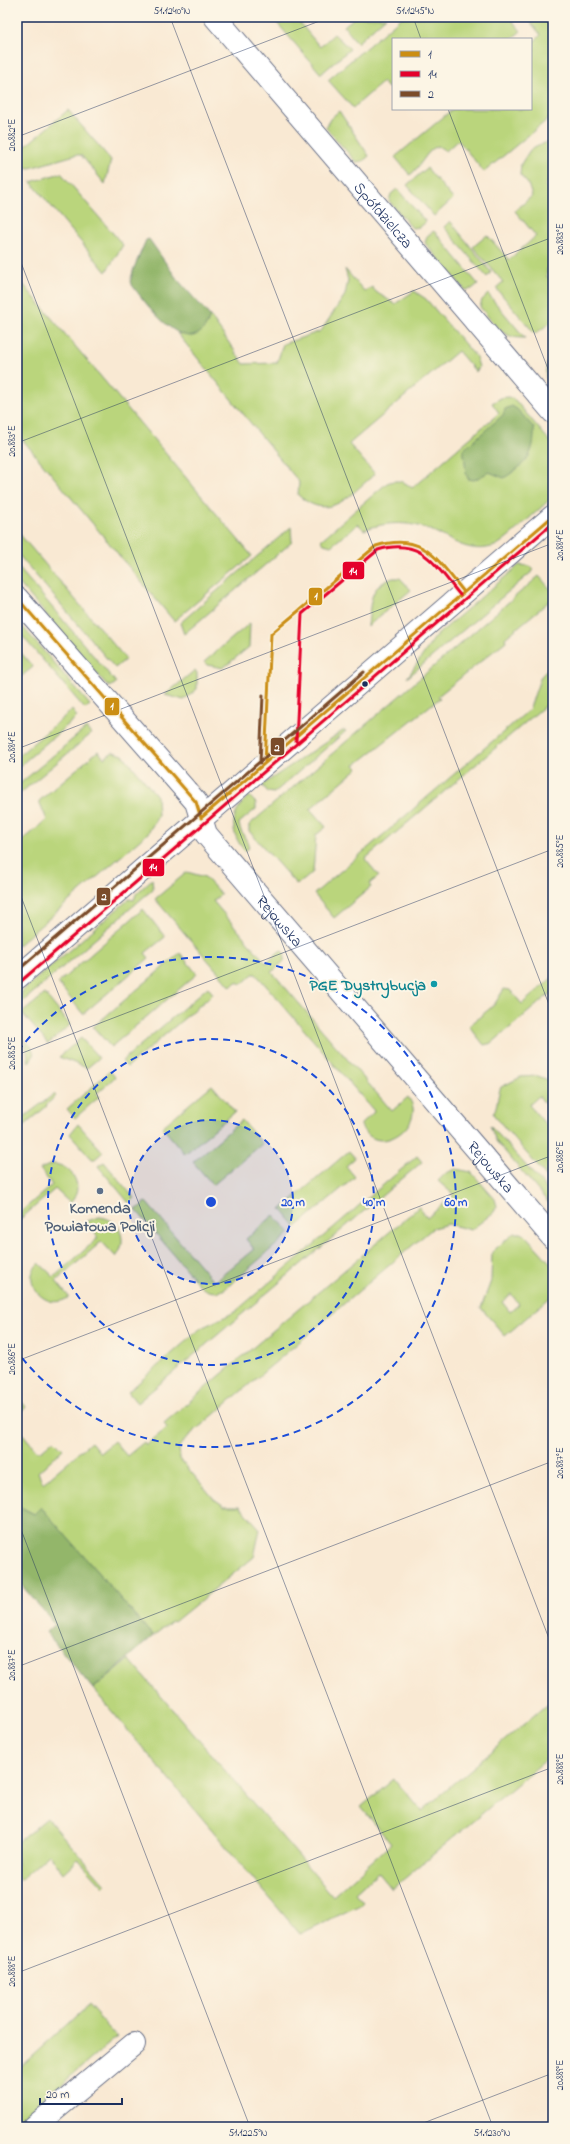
<svg xmlns="http://www.w3.org/2000/svg" width="570" height="2144" viewBox="0 0 570 2144" font-family="'Indie Flower',sans-serif">
<style>
.green{fill:#bad57b;stroke:#6a826c;fill-rule:evenodd}
.forest{fill:#93b66b;stroke:#577264}
.lines{fill:none;stroke-linecap:round;stroke-linejoin:round}
.minor-casing{stroke:#697087;stroke-width:24}
.minor{stroke:#fff;stroke-width:22}
.bus-1-casing{stroke:#fcf5e5;stroke-width:6}
.bus-2-casing{stroke:#fcf5e5;stroke-width:6}
.bus-3-casing{stroke:#fcf5e5;stroke-width:6}
.bus-1{stroke:#cb8e13;stroke-width:3}
.bus-2{stroke:#e4002b;stroke-width:3}
.bus-3{stroke:#7a4b2a;stroke-width:3}
.ticks{fill:none;stroke:#1b2f5e;stroke-width:1;stroke-opacity:0.45}
.ring{fill:none;stroke:#1d4ed8;stroke-width:2;stroke-dasharray:7 5}
.bus-dot{fill:#1b2f5e;stroke:#fcf5e5;stroke-width:1.5}
.culture-dot{fill:#0f9aa8;stroke:#fcf5e5;stroke-width:1.5}
.service-dot{fill:#5c6f8a;stroke:#fcf5e5;stroke-width:1.5}
.labels{text-anchor:middle;stroke-width:4;stroke-linejoin:round;paint-order:stroke}
.street-label{font-size:16px;fill:#1b2f5e;stroke:#fcf5e5}
.culture-label{font-size:16px;font-weight:bold;fill:#0d838f;stroke:#fcf5e5;text-anchor:end}
.service-label{font-size:16px;font-weight:bold;fill:#4e5e75;stroke:#fcf5e5}
.centre{fill:#1d4ed8;stroke:#fcf5e5;stroke-width:2}
.ring-label{font-size:12px;text-anchor:middle;font-weight:bold;fill:#1d4ed8;stroke:#fcf5e5;stroke-width:4;stroke-linejoin:round;paint-order:stroke}
.line-badge{stroke:#fcf5e5;stroke-width:1.5}
.badge-label{font-size:11px;text-anchor:middle;font-weight:bold;fill:#fff}
.neatline{fill:none;stroke:#1b2f5e;stroke-width:1.5}
.ticks-label{font-size:10px;text-anchor:middle;fill:#1b2f5e}
</style>
<rect width="100%" height="100%" fill="#fcf5e5"/>
<filter id="ink" filterUnits="userSpaceOnUse"><feTurbulence type="fractalNoise" baseFrequency=".025" numOctaves="2"/><feDisplacementMap in="SourceGraphic" scale="8" xChannelSelector="R" yChannelSelector="G"/><feConvolveMatrix kernelMatrix="1 2 1 2 8 2 1 2 1" color-interpolation-filters="sRGB"/></filter>
<filter id="wash" filterUnits="userSpaceOnUse"><feTurbulence type="fractalNoise" baseFrequency=".012" numOctaves="4" result="noise"/><feDisplacementMap in="SourceGraphic" scale="16" xChannelSelector="R" yChannelSelector="G"/><feGaussianBlur stdDeviation="0.9" result="paint"/><feColorMatrix in="noise" values="0 0 0 0 0 0 0 0 0 0 0 0 0 0 0 0 0 1.4 0 .05"/><feComposite in="paint" operator="in"/></filter>
<g filter="url(#wash)">
<rect width="100%" height="100%" fill="#f9e9d3"/>
<path class="green" d="M 272,17 L 295,17 L 320,47 L 334,34 L 350,49 L 321,74 Z
M 355,17 L 386,17 L 357,43 L 344,26 Z
M 402,17 L 509,17 L 521,31 L 511,39 L 393,39 L 393,84 L 388,88 L 383,82 L 353,108 L 328,80 Z
M 526,17 L 553,17 L 553,115 L 484,172 L 458,140 L 446,151 L 438,146 C 426,150 421,167 410,175 L 395,157 L 453,109 L 531,109 L 531,44 L 541,35 Z
M 68,110 L 111,160 L 105,184 L 81,155 L 75,155 L 30,168 L 17,166 L 17,146 L 21,150 Z
M 339,111 L 369,156 L 363,161 L 356,162 L 326,128 L 330,119 Z
M 553,139 L 553,178 L 545,185 L 548,189 L 553,182 L 553,263 L 547,269 L 547,277 L 553,279 L 553,321 L 535,334 L 496,288 L 503,282 L 473,247 L 487,235 L 509,260 L 536,236 L 515,211 L 532,196 L 528,184 L 520,175 L 521,164 L 530,150 Z
M 427,168 L 453,199 L 434,216 L 407,185 Z
M 61,173 L 123,245 L 106,272 L 31,182 Z
M 397,189 L 426,222 L 420,227 L 412,228 L 389,201 L 391,194 Z
M 450,221 L 491,272 L 487,277 L 444,227 Z
M 434,231 L 478,284 L 472,289 L 465,290 L 425,243 L 427,236 Z
M 345,269 L 365,292 L 372,287 L 376,292 L 395,304 L 414,291 L 426,299 L 476,357 L 479,367 L 476,372 L 458,351 L 349,444 L 375,474 C 349,495 330,523 298,495 L 299,482 L 177,333 L 193,336 L 207,324 L 210,316 L 244,364 L 277,363 L 283,344 L 321,331 L 345,295 L 348,280 Z
M 17,277 L 252,556 L 174,621 L 17,433 Z
M 488,294 L 525,338 C 501,339 494,323 480,307 L 482,300 Z
M 547,363 L 553,370 L 553,392 C 545,382 545,375 547,363 Z
M 508,397 L 515,400 L 553,445 L 553,497 C 542,506 505,542 495,546 C 471,554 455,542 435,532 C 412,521 387,521 364,530 L 358,524 L 331,546 L 324,544 L 321,540 L 387,483 C 398,479 404,481 412,488 L 499,413 L 492,403 L 501,398 Z
M 291,527 L 292,542 L 184,634 L 180,623 Z
M 17,531 L 126,659 L 115,668 L 17,553 Z
M 519,565 L 530,566 L 534,570 L 407,678 L 436,636 Z
M 17,566 L 114,680 L 116,683 L 110,687 L 106,684 L 17,581 Z
M 539,576 L 553,592 L 552,599 L 505,638 L 506,641 L 438,696 L 440,698 L 355,765 L 358,768 L 310,809 L 326,827 L 316,835 L 313,872 L 304,880 L 296,884 L 249,831 L 249,825 Z
M 393,578 L 400,578 L 411,590 L 368,626 C 371,603 368,586 393,578 Z
M 17,620 L 90,705 L 85,709 L 17,630 Z
M 250,623 L 249,647 L 223,668 L 207,665 L 204,662 Z
M 17,648 L 33,667 L 17,680 Z
M 553,665 L 553,699 L 365,859 L 379,876 L 369,884 L 371,887 L 334,918 L 314,894 L 529,710 L 541,676 Z
M 195,670 L 197,673 L 197,689 L 184,700 L 165,695 Z
M 72,710 L 77,717 L 17,768 L 17,757 Z
M 86,728 L 91,734 L 17,796 L 17,786 Z
M 344,730 L 346,731 L 274,793 L 268,792 L 262,785 Z
M 98,751 L 104,758 L 113,752 L 123,755 L 157,796 L 158,816 L 148,833 L 17,946 L 17,845 L 47,820 L 39,801 Z
M 249,796 L 256,803 L 256,809 L 239,823 C 240,834 248,839 249,848 L 245,851 C 228,832 231,811 249,796 Z
M 187,872 L 205,877 L 221,894 L 213,901 L 266,963 L 281,950 L 285,954 L 284,961 L 272,972 L 392,1111 L 408,1097 C 411,1101 414,1107 413,1112 C 412,1131 383,1150 367,1134 C 364,1131 361,1128 361,1124 L 373,1113 L 374,1111 L 256,974 L 253,974 L 242,984 L 236,982 L 231,987 L 155,899 Z
M 152,879 L 153,889 L 20,1004 L 22,991 L 129,899 L 134,900 L 136,894 Z
M 143,909 L 165,937 L 145,953 L 149,958 L 83,1014 L 58,983 Z
M 180,953 L 197,974 L 111,1047 L 93,1027 Z
M 553,977 L 553,991 L 492,1043 L 484,1045 L 469,1026 L 494,1005 L 504,989 L 510,990 L 522,1004 Z
M 208,987 L 213,994 L 127,1067 L 122,1061 Z
M 45,994 L 70,1025 L 48,1044 L 22,1013 Z
M 17,1030 L 32,1048 L 34,1055 L 29,1062 L 25,1040 L 17,1047 Z
M 81,1038 L 99,1058 L 87,1068 L 59,1057 Z
M 110,1071 L 115,1077 L 96,1094 L 99,1097 L 75,1118 L 67,1109 Z
M 538,1076 L 553,1082 L 553,1090 L 550,1093 L 553,1097 L 545,1104 L 539,1096 L 529,1105 L 553,1133 L 553,1184 L 493,1114 C 498,1106 497,1096 501,1087 L 521,1077 Z
M 212,1085 L 235,1112 L 185,1154 L 162,1127 Z
M 54,1094 L 56,1096 L 46,1105 L 47,1106 L 17,1132 L 17,1122 Z
M 242,1120 L 262,1144 L 213,1185 L 193,1162 Z
M 78,1124 L 103,1152 L 95,1159 L 92,1159 L 70,1134 Z
M 490,1125 L 553,1196 L 553,1208 L 496,1141 Z
M 349,1151 L 355,1158 L 346,1166 L 355,1177 L 296,1227 L 281,1209 Z
M 417,1156 L 422,1162 L 137,1403 L 128,1392 L 201,1328 L 235,1312 Z
M 104,1162 L 134,1198 L 129,1203 L 98,1166 Z
M 52,1164 C 72,1164 86,1188 70,1203 L 55,1189 L 17,1222 L 17,1215 L 52,1185 L 40,1169 Z
M 456,1169 L 471,1172 L 495,1199 L 497,1206 L 494,1212 L 471,1230 L 448,1224 L 433,1228 L 184,1440 L 179,1447 L 180,1459 L 214,1499 L 224,1506 L 240,1506 L 260,1529 L 254,1557 L 174,1622 L 172,1621 L 153,1636 L 41,1508 L 34,1514 L 17,1505 L 17,1427 L 37,1451 L 41,1451 L 54,1440 L 63,1449 L 38,1472 L 43,1483 L 91,1442 L 100,1453 L 114,1441 L 127,1456 L 144,1442 L 146,1445 L 167,1428 L 164,1423 L 419,1207 L 427,1218 L 454,1195 L 438,1181 L 446,1173 Z
M 146,1202 L 214,1282 L 254,1249 L 246,1239 L 274,1215 L 290,1233 L 225,1289 C 216,1293 210,1293 201,1287 L 136,1210 Z
M 99,1217 C 120,1218 129,1241 116,1257 L 103,1243 L 101,1242 L 56,1281 L 69,1297 C 47,1314 18,1281 39,1263 L 54,1277 L 97,1239 L 97,1236 L 85,1222 Z
M 514,1233 L 521,1233 L 525,1235 L 553,1266 L 553,1295 L 505,1336 L 481,1308 L 491,1281 L 492,1252 ZM 511,1294 L 519,1304 L 510,1312 L 502,1302 Z
M 17,1396 L 26,1407 L 17,1417 Z
M 129,1659 L 333,1896 L 391,1844 L 361,1807 L 394,1779 L 422,1811 L 553,1699 L 553,1754 L 392,1889 L 378,1872 L 355,1893 L 363,1902 L 360,1905 L 300,1934 L 93,1689 Z
M 47,1818 L 106,1885 L 104,1887 L 78,1859 L 63,1873 L 49,1854 L 20,1880 L 17,1876 L 17,1843 Z
M 88,2005 L 117,2037 L 17,2122 L 17,2070 Z"/>
<path class="forest" d="M 149,239 L 177,279 L 210,316 C 193,369 144,302 130,282 L 134,268 L 146,240 Z
M 512,406 L 518,410 L 534,428 C 535,455 526,464 504,478 L 489,472 L 474,480 L 468,479 C 464,470 466,460 463,450 L 503,415 L 505,409 Z
M 17,1505 L 34,1514 L 41,1507 L 153,1636 L 93,1689 L 46,1632 L 55,1624 L 17,1580 Z"/>
</g>
<g filter="url(#ink)">
<g class="lines">
<defs>
<g id="minor">
<path id="s1" d="M 215,17 L 553,412"/>
<path id="s2" d="M 17,598 L 196,802 L 206,834 L 553,1238"/>
<path d="M 17,978 L 553,516"/>
<path d="M 34,2127 L 134,2044"/>
</g>
</defs>
<use href="#minor" class="minor-casing"/>
<use href="#minor" class="minor"/>
<defs>
<path id="bus-1" d="M 17,598 L 196,802 L 201,818
M 265,763 L 271,634 L 376,546 C 424,532 437,559 464,592
M 201,818 L 553,516"/>
<path id="bus-2" d="M 296,741 L 302,614 L 378,550 C 422,537 435,565 460,595
M 20,982 L 553,523"/>
<path id="bus-3" d="M 260,763 L 263,695
M 17,971 L 364,672"/>
</defs>
<use href="#bus-1" class="bus-1-casing"/>
<use href="#bus-2" class="bus-2-casing"/>
<use href="#bus-3" class="bus-3-casing"/>
<use href="#bus-1" class="bus-1"/>
<use href="#bus-2" class="bus-2"/>
<use href="#bus-3" class="bus-3"/>
</g>
</g>
<path class="ticks" d="M 170,17 L 553,1015M 413,17 L 421,39M 448,109 L 553,382M 17,137 L 330,17M 17,252 L 553,1649M 17,443 L 553,237M 17,749 L 553,543M 17,886 L 493,2127M 17,1055 L 553,849M 17,1361 L 553,1155M 17,1519 L 250,2127M 17,1667 L 553,1461M 17,1973 L 553,1767M 413,2127 L 553,2073"/>
<circle cx="211" cy="1202" r="82" fill="#1d4ed8" fill-opacity=".12"/>
<g class="ring">
<circle cx="211" cy="1202" r="82"/>
<circle cx="211" cy="1202" r="163"/>
<path d="M18 1051A245 245 0 1 1 18 1353"/>
</g>
<circle class="bus-dot" cx="365" cy="684" r="3.5"/>
<circle class="culture-dot" cx="434" cy="984" r="4"/>
<circle class="service-dot" cx="100" cy="1191" r="4"/>
<g class="labels">
<g class="street-label">
<text dy="6" stroke="none"><textPath href="#s1" startOffset="260">Spółdzielcza</textPath></text>
<text dy="6" stroke="none"><textPath href="#s2" startOffset="419">Rejowska</textPath></text>
<text dy="6" stroke="none"><textPath href="#s2" startOffset="743">Rejowska</textPath></text>
</g>
<g class="culture-label">
<text x="426" y="990">PGE Dystrybucja</text>
</g>
<g class="service-label">
<text x="100" y="1213">Komenda<tspan x="100" dy="18">Powiatowa Policji</tspan></text>
</g>
</g>
<circle cx="211" cy="1202" r="6" class="centre"/>
<g class="ring-label">
<text x="293" y="1206">20 m</text>
<text x="374" y="1206">40 m</text>
<text x="456" y="1206">60 m</text>
</g>
<g class="line-badge">
<rect x="342" y="561" width="23" height="19" rx="4" fill="#e4002b"/>
<rect x="308" y="587" width="15" height="19" rx="4" fill="#cb8e13"/>
<rect x="104" y="697" width="16" height="19" rx="4" fill="#cb8e13"/>
<rect x="270" y="737" width="15" height="19" rx="4" fill="#7a4b2a"/>
<rect x="142" y="858" width="23" height="19" rx="4" fill="#e4002b"/>
<rect x="96" y="887" width="15" height="19" rx="4" fill="#7a4b2a"/>
</g>
<g class="badge-label">
<text x="353" y="575">14</text>
<text x="316" y="600">1</text>
<text x="112" y="710">1</text>
<text x="277" y="751">2</text>
<text x="153" y="871">14</text>
<text x="104" y="900">2</text>
</g>
<rect width="570" height="2144" fill="none" stroke="#fcf5e5" stroke-width="44"/>
<rect x="392" y="38" width="140" height="72" fill="#fcf5e5" stroke="#a2a6af"/>
<rect x="400" y="51" width="20" height="6" fill="#cb8e13" stroke="#a2a6af"/>
<text x="428" y="58" font-size="12" fill="#1b2f5e">1</text>
<rect x="400" y="71" width="20" height="6" fill="#e4002b" stroke="#a2a6af"/>
<text x="428" y="78" font-size="12" fill="#1b2f5e">14</text>
<rect x="400" y="91" width="20" height="6" fill="#7a4b2a" stroke="#a2a6af"/>
<text x="428" y="98" font-size="12" fill="#1b2f5e">2</text>
<path d="M40 2098v6h82v-6" fill="none" stroke="#1b2f5e" stroke-width="2"/>
<text x="46" y="2098" font-size="12" fill="#1b2f5e" stroke="#fcf5e5" stroke-width="3" paint-order="stroke">20 m</text>
<rect x="22" y="22" width="526" height="2100" class="neatline"/>
<g class="ticks-label">
<text x="172" y="14">51.1240°N</text>
<text x="415" y="14">51.1245°N</text>
<text transform="translate(11 135) rotate(-90)" y="4">20.882°E</text>
<text transform="translate(559 239) rotate(-90)" y="4">20.883°E</text>
<text transform="translate(11 441) rotate(-90)" y="4">20.883°E</text>
<text transform="translate(559 545) rotate(-90)" y="4">20.884°E</text>
<text transform="translate(11 747) rotate(-90)" y="4">20.884°E</text>
<text transform="translate(559 851) rotate(-90)" y="4">20.885°E</text>
<text transform="translate(11 1053) rotate(-90)" y="4">20.885°E</text>
<text transform="translate(559 1157) rotate(-90)" y="4">20.886°E</text>
<text transform="translate(11 1359) rotate(-90)" y="4">20.886°E</text>
<text transform="translate(559 1463) rotate(-90)" y="4">20.887°E</text>
<text transform="translate(11 1665) rotate(-90)" y="4">20.887°E</text>
<text transform="translate(559 1769) rotate(-90)" y="4">20.888°E</text>
<text transform="translate(11 1971) rotate(-90)" y="4">20.888°E</text>
<text transform="translate(559 2075) rotate(-90)" y="4">20.889°E</text>
<text x="248" y="2136">51.1225°N</text>
<text x="492" y="2136">51.1230°N</text>
</g>
</svg>
